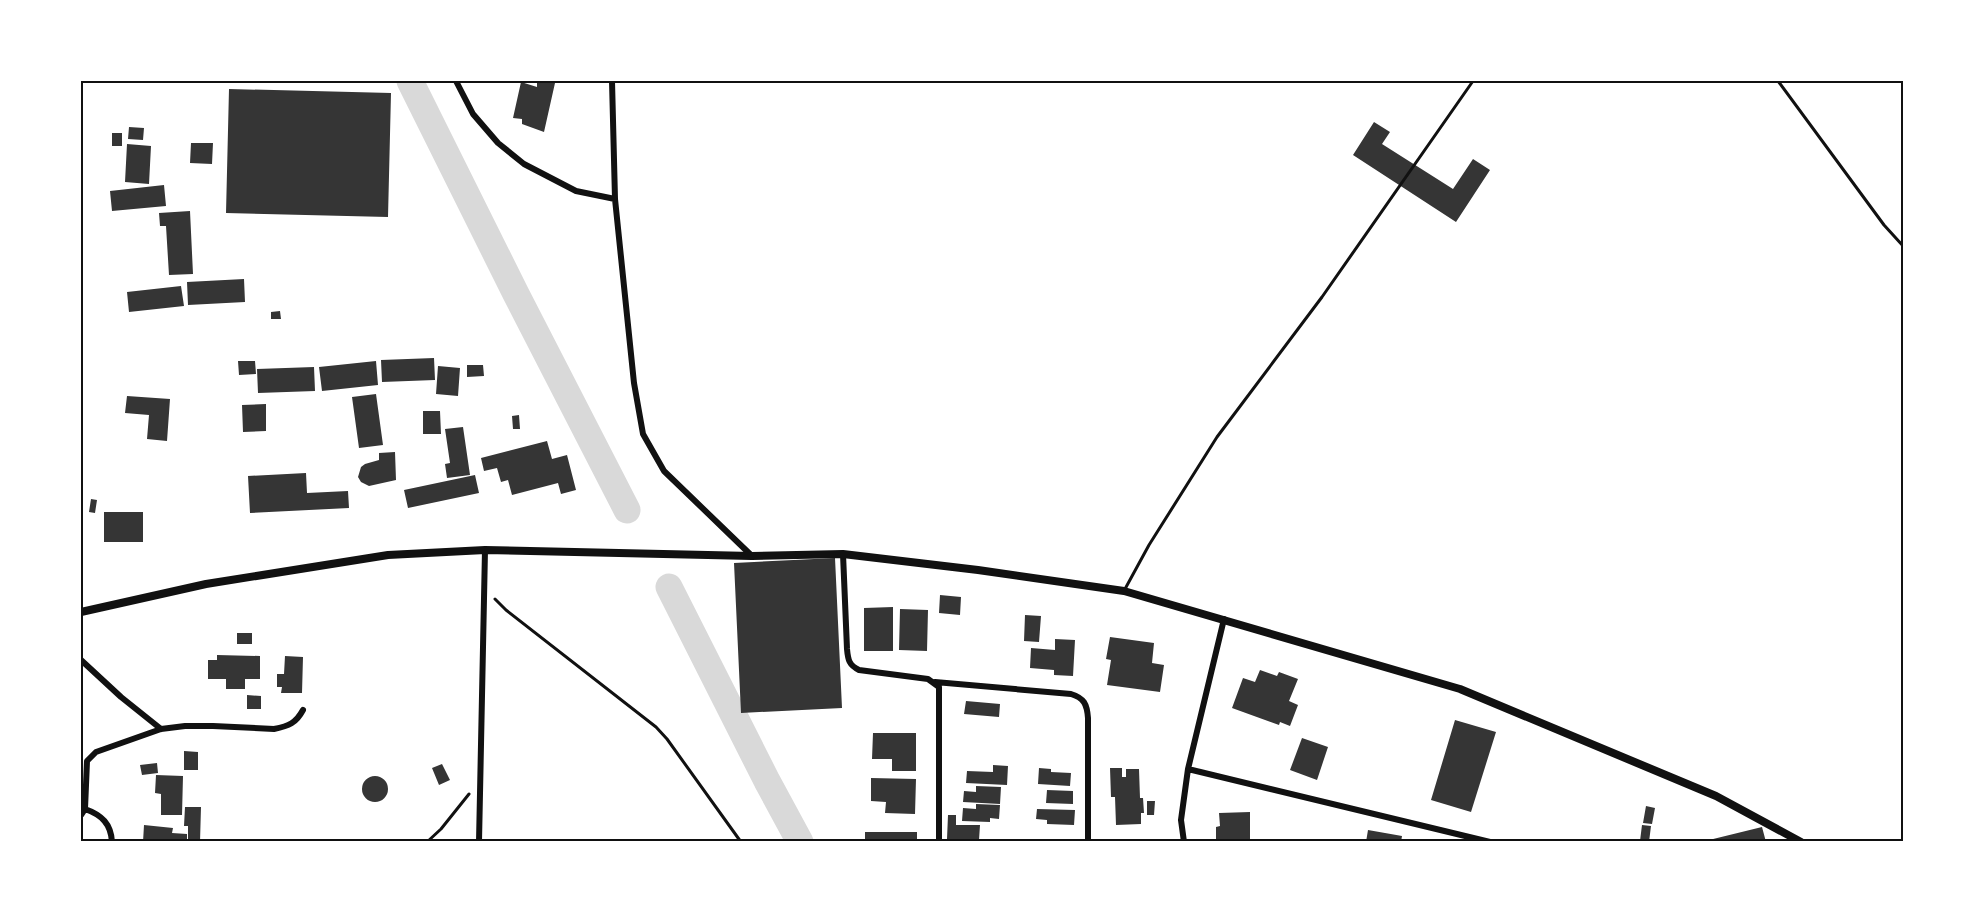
<svg xmlns="http://www.w3.org/2000/svg" width="1985" height="923" viewBox="0 0 1985 923" font-family="'Libre Baskerville',serif">
<style>
.lines{fill:none;stroke-linecap:round;stroke-linejoin:round}
.river{stroke:#d9d9d9;stroke-width:27}
.building{fill:#353535}
.path{stroke:#111;stroke-width:3}
.service{stroke:#111;stroke-width:3}
.minor{stroke:#111;stroke-width:6}
.tertiary{stroke:#111;stroke-width:8}
.neatline{fill:none;stroke:#111;stroke-width:2}
</style>
<rect width="100%" height="100%" fill="#fff"/>
<g class="lines">
<path class="river" d="M 410,81 L 516,294 L 627,510
M 669,587 L 767,781 L 800,842"/>
</g>
<path class="building" d="M 537,81 L 555,83 L 544,132 L 522,124 L 522,119 L 513,118 L 521,82 L 537,87 Z
M 229,89 L 391,93 L 388,217 L 226,213 Z
M 1374,122 L 1390,132 L 1382,144 L 1453,189 L 1473,159 L 1490,170 L 1456,222 L 1353,155 Z
M 129,127 L 144,128 L 143,140 L 128,139 Z
M 112,133 L 122,133 L 122,146 L 112,146 Z
M 191,143 L 213,143 L 212,164 L 190,163 Z
M 127,144 L 151,146 L 149,184 L 125,182 Z
M 164,185 L 166,206 L 112,211 L 110,191 Z
M 190,211 L 193,274 L 169,275 L 166,226 L 160,226 L 159,213 Z
M 244,279 L 245,302 L 188,305 L 187,282 Z
M 181,286 L 184,306 L 129,312 L 127,292 Z
M 280,311 L 281,319 L 271,319 L 271,312 Z
M 434,358 L 435,380 L 382,382 L 381,360 Z
M 238,361 L 255,361 L 256,374 L 239,375 Z
M 376,361 L 378,385 L 322,391 L 319,367 Z
M 467,365 L 483,365 L 484,376 L 467,377 Z
M 438,366 L 460,368 L 458,396 L 436,394 Z
M 314,367 L 315,391 L 258,393 L 257,369 Z
M 376,394 L 383,445 L 359,448 L 352,397 Z
M 127,396 L 170,399 L 167,441 L 147,439 L 149,415 L 125,413 Z
M 266,404 L 266,431 L 243,432 L 242,405 Z
M 423,411 L 440,411 L 441,434 L 423,434 Z
M 519,415 L 520,429 L 513,429 L 512,416 Z
M 463,427 L 470,475 L 447,478 L 445,464 L 450,463 L 445,429 Z
M 547,441 L 552,459 L 567,455 L 576,490 L 561,494 L 558,483 L 512,495 L 508,480 L 501,482 L 497,468 L 484,471 L 481,458 Z
M 395,452 L 396,480 L 369,486 L 361,482 L 358,477 L 361,467 L 365,464 L 379,460 L 379,453 Z
M 306,473 L 307,493 L 348,491 L 349,508 L 250,513 L 248,476 Z
M 475,475 L 479,493 L 408,508 L 404,490 Z
M 91,499 L 97,500 L 95,513 L 89,512 Z
M 104,512 L 143,512 L 143,542 L 104,542 Z
M 835,558 L 842,708 L 741,713 L 734,563 Z
M 940,595 L 961,597 L 960,615 L 939,613 Z
M 893,607 L 893,651 L 864,651 L 864,608 Z
M 900,609 L 928,610 L 927,651 L 899,650 Z
M 1025,615 L 1041,616 L 1039,642 L 1024,641 Z
M 237,633 L 252,633 L 252,644 L 237,644 Z
M 1110,637 L 1154,643 L 1152,663 L 1164,665 L 1160,692 L 1107,685 L 1111,660 L 1106,659 Z
M 1055,639 L 1075,640 L 1073,676 L 1054,675 L 1054,670 L 1030,668 L 1031,648 L 1055,650 Z
M 217,655 L 260,656 L 260,679 L 245,679 L 245,689 L 226,689 L 226,679 L 208,679 L 208,660 L 217,660 Z
M 285,656 L 303,657 L 302,693 L 281,693 L 282,687 L 277,687 L 277,674 L 284,674 Z
M 1260,670 L 1277,676 L 1279,672 L 1298,679 L 1289,701 L 1298,705 L 1290,726 L 1280,722 L 1279,725 L 1232,708 L 1243,678 L 1255,682 Z
M 247,695 L 261,696 L 261,709 L 247,709 Z
M 966,701 L 1000,704 L 999,717 L 964,714 Z
M 1455,720 L 1496,732 L 1471,812 L 1431,800 Z
M 873,733 L 916,733 L 916,771 L 892,771 L 892,759 L 872,759 Z
M 1302,738 L 1328,747 L 1317,780 L 1290,770 Z
M 184,751 L 198,752 L 198,770 L 184,770 Z
M 157,763 L 158,773 L 142,775 L 140,765 Z
M 442,764 L 450,780 L 439,785 L 432,768 Z
M 993,765 L 1008,766 L 1007,785 L 966,783 L 967,771 L 993,772 Z
M 1039,768 L 1051,769 L 1051,772 L 1071,773 L 1070,786 L 1038,784 Z
M 1110,768 L 1122,768 L 1122,777 L 1126,777 L 1126,769 L 1139,769 L 1140,798 L 1143,798 L 1144,813 L 1141,813 L 1141,824 L 1116,825 L 1115,797 L 1111,797 Z
M 156,775 L 183,776 L 182,815 L 161,815 L 161,794 L 155,793 Z
M362 789a13 13 0 1 1 26 0a13 13 0 1 1-26 0Z
M 871,778 L 916,779 L 915,814 L 885,813 L 886,802 L 871,801 Z
M 976,786 L 1001,787 L 1000,804 L 963,802 L 964,791 L 976,792 Z
M 1047,790 L 1073,791 L 1073,804 L 1046,803 Z
M 1147,801 L 1155,801 L 1154,815 L 1147,815 Z
M 976,804 L 1000,805 L 999,819 L 990,818 L 990,822 L 962,821 L 963,808 L 976,809 Z
M 1646,806 L 1655,808 L 1652,824 L 1643,823 Z
M 185,807 L 201,807 L 200,842 L 188,842 L 188,826 L 184,826 Z
M 1037,809 L 1075,810 L 1074,825 L 1047,824 L 1047,820 L 1036,819 Z
M 1250,812 L 1250,840 L 1245,840 L 1245,842 L 1216,842 L 1216,827 L 1220,826 L 1219,813 Z
M 948,815 L 956,815 L 956,825 L 980,825 L 979,840 L 947,839 Z
M 144,825 L 173,828 L 172,833 L 187,834 L 187,842 L 143,842 Z
M 1642,825 L 1651,826 L 1649,842 L 1640,841 Z
M 1762,827 L 1766,842 L 1705,842 L 1705,841 Z
M 1368,830 L 1402,836 L 1401,842 L 1366,842 Z
M 865,832 L 917,832 L 917,842 L 865,842 Z"/>
<g class="lines">
<path class="path" d="M 495,599 L 506,610 L 656,727 L 667,739 L 741,842
M 427,842 L 441,829 L 469,794"/>
<path class="service" d="M 1778,81 L 1884,225 L 1904,247
M 1125,589 L 1149,545 L 1217,437 L 1322,297 L 1473,81"/>
<path class="minor" d="M 456,81 L 473,114 L 498,143 L 524,164 L 576,191 L 615,199
M 612,81 L 615,199 L 634,383 L 643,434 L 664,471 L 752,556
M 843,554 L 847,649 C 848,660 849,665 859,670 L 928,679 L 939,687 L 939,842
M 81,660 L 121,697 L 161,729
M 935,682 L 1071,694 C 1084,698 1087,704 1088,718 L 1088,842
M 1188,769 L 1490,842
M 85,809 C 102,815 111,824 112,842
M 81,815 L 85,809 L 87,761 L 96,752 L 161,729 L 185,726 L 213,726 L 274,729 C 289,726 296,723 303,710
M 479,842 L 485,550
M 1184,842 L 1181,820 L 1188,769 L 1224,619"/>
<path class="tertiary" d="M 81,612 L 206,584 L 388,555 L 485,550 L 752,556 L 843,554 L 978,570 L 1124,591 L 1460,689 L 1716,796 L 1801,842"/>
</g>
<rect width="1985" height="923" fill="none" stroke="#ffffff" stroke-width="165"/>
<rect x="82" y="82" width="1820" height="758" class="neatline"/>
</svg>
